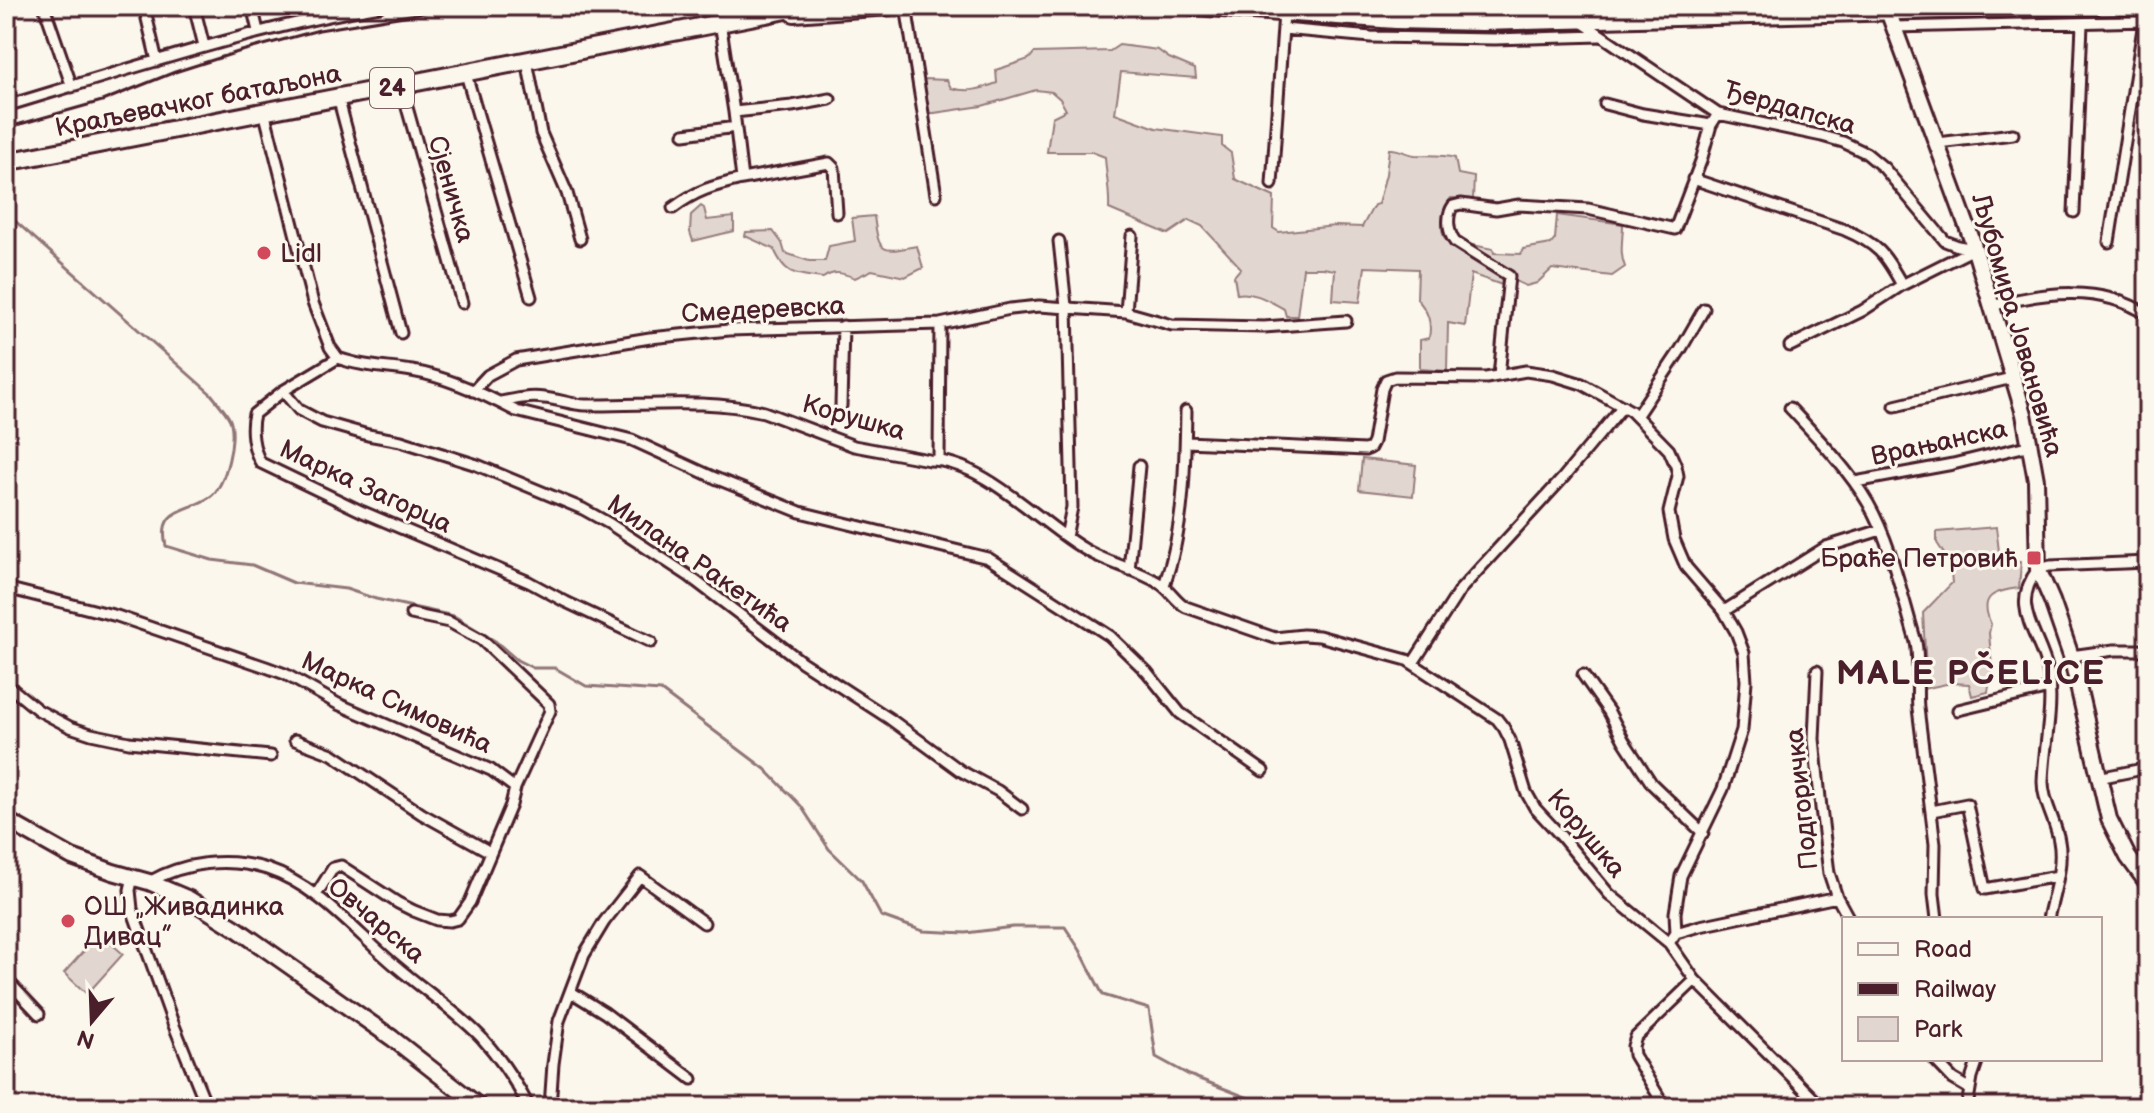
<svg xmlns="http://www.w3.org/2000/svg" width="2154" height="1113" viewBox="0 0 2154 1113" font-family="'Balsamiq Sans',sans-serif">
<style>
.green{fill:#e2d7d0;stroke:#967b7e;stroke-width:2}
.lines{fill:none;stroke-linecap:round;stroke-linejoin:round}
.stream{stroke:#907477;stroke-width:3}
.street-casing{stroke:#4a1f2b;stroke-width:15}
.secondary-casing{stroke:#4a1f2b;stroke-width:20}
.primary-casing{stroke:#4a1f2b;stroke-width:22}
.street{stroke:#fbf7ec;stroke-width:9}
.secondary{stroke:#fbf7ec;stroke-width:14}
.primary{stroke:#fbf7ec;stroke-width:16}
.rail{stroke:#4a1f2b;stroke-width:3}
.poi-dot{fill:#d1495b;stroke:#fbf7ec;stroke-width:3}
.labels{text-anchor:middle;stroke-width:6;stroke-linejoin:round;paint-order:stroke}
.shield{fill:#fbf7ec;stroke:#7f6065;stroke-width:2}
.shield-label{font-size:24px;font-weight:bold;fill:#4a1f2b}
.street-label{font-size:26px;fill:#4a1f2b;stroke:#fbf7ec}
.poi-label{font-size:26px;fill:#4a1f2b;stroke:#fbf7ec;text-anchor:start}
.district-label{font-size:34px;font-weight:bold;letter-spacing:2px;fill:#4a1f2b;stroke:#fbf7ec}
</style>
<rect width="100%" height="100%" fill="#fbf7ec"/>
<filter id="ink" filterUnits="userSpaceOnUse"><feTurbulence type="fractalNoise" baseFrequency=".0125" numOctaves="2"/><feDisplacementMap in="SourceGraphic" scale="16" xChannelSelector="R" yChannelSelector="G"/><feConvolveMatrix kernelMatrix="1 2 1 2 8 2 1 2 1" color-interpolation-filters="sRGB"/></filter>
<g filter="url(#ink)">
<path class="green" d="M 1119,45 L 1158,50 L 1169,58 L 1195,69 L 1196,78 L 1121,72 L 1115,113 L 1156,128 L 1222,137 L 1222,146 L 1231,153 L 1235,179 L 1274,197 L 1273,228 L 1279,232 L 1335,226 L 1362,227 L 1374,205 L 1378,204 L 1386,174 L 1389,149 C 1399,148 1405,154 1415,155 C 1429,156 1441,154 1455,158 L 1458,174 L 1474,177 L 1473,199 L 1451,198 C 1442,209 1438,230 1447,242 L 1501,274 L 1502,285 L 1471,274 L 1465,326 L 1448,323 L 1447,371 L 1420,369 L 1420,340 L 1429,338 C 1432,322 1428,311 1417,299 L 1418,269 L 1365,267 L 1360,302 L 1333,300 L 1335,270 L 1323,268 L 1303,268 L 1297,316 L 1286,316 L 1284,309 C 1269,301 1255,291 1237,294 L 1234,276 L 1241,268 L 1202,226 L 1189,220 L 1168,234 L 1109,209 C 1110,191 1106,175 1105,157 L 1092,152 L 1047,152 L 1052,117 L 1066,110 L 1060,99 L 1052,92 L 1036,90 L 982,106 L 927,114 L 924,79 L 947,80 L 951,88 C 969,93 981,89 997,83 L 996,70 L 1029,59 L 1034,53 L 1110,51 Z
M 701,206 L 704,208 L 707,220 L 734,217 L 734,231 L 693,241 L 690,232 L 691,215 Z
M 1557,215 L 1623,224 C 1623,239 1619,253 1625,267 L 1612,276 L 1552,269 L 1537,283 L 1526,286 L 1513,280 C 1509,263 1485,255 1470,246 L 1473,245 L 1493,249 L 1494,253 L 1521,254 L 1523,249 L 1551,244 L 1555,239 Z
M 874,216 C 879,254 881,253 917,246 L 923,268 L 905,277 L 872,270 L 855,278 C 843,273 835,270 823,278 C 796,274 786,277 774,249 L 745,236 L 746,232 L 773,231 L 782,243 L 785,253 L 809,261 L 825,261 L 829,246 L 855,241 L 852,218 Z
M 1362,459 L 1416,465 L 1413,496 L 1359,490 Z
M 1996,527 L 2000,559 L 2021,562 L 2019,588 C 1994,591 1978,596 1991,624 L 1989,633 L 1992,668 L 1988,692 L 1972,696 L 1969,684 L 1951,683 L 1923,689 L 1923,676 L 1926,670 L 1923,613 L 1952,583 L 1950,563 L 1937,543 L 1937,532 Z
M 100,933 L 123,954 L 87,994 L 64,973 Z"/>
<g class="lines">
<path class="stream" d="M 6,213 L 211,394 C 217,402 226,411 230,420 C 237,437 226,486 210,497 C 187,513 157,507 166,546 L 212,560 L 252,565 L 294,583 L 346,589 L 376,599 L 454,616 L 495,641 L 517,660 L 533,668 L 555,668 L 586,686 L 661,691 L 765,769 L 801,806 L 829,849 L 862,881 L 881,916 L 923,931 L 966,933 L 1013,927 L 1065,927 L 1080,950 L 1103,995 L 1149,1009 L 1156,1057 L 1189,1075 L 1251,1099 L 1254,1107"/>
<defs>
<path id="street" d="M 44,6 L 72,87
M 144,6 L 157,61
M 194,6 L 204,46
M 252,6 L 258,31
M 906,6 L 936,195
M 1580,21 L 1718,114 L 1822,136 L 1843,142 L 1866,153 L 1884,168 L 1945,241 L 1958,246 L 1974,249
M 720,22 L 734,112 L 742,179 L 829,163 L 834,168 L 837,213
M 1894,27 L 2148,21
M 1283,29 L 1371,37 L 1495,39 L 1600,36
M 527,61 L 541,133 L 567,193 L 580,239
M 466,74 L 531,297
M 401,86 L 462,303
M 6,87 L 13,104
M 338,97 L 401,333
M 1605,104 L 1643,114 L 1711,125
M 6,106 C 130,69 253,28 380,6
M 264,111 L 313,303 L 330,347 L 338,358
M 734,112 L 792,106 L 830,99
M 684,134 L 736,127
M 1938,143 L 2013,134
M 1693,179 L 1845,230 C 1878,244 1885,254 1902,285
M 1272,184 L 1284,13
M 673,208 C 697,190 713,186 742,179
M 2074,212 L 2082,24
M 1059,241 L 1066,306
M 2109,242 L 2144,22
M 1991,306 C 2043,292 2101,284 2148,315
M 1126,312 L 1132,236
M 1790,346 L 1862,311 L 1902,285 L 1974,249
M 338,358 C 362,367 387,367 412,371 C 447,377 484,394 516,411 L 632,440 L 715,478 L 800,512 L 988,558 L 1110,636 L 1147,672 L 1180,713 L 1263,771
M 338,358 L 283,391 L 254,414 C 250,429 253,450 261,463 L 363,512 L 529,582 L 566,602 L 651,642
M 1499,376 L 1509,276 L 1455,242 C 1448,233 1446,216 1453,206 L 1461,204 L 1496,209 L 1519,205 L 1588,209 L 1675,229 L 1701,161 L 1711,125 L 1718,114
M 283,391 L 299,410 L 322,422 L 368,435 L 401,441 L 477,465 L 583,509 L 610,524 L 689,576 L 802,662 L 890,719 L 961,771 L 998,791 L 1022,809
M 473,391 L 488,375 L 516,360 L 650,338 L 729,330 L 940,324 L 1010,309 L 1039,306 L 1126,312 L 1172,325 L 1264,327 L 1346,321
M 501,402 C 515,399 529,396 544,398 C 558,399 572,405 586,405 C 646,406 705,398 764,412 L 854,446 L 929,460 C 982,460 1038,521 1081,547 C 1105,563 1135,568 1159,583 C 1170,589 1175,601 1186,607 L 1275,638 L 1303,635 L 1319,636 L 1407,660 L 1497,719 L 1504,728 L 1510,740 L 1526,792 L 1535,808 L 1561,836 L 1609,894 L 1669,943 L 1695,980 L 1822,1107
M 841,406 L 843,326
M 1895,406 L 2012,378
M 1790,408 C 1817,437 1848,469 1868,503 C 1892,545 1902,596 1916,642 C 1920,663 1916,686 1918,708 L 1935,844 L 1934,894 L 1937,919
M 1637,415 L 1681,349 L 1704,309
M 1186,442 L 1365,450 L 1370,448 L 1373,442 L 1382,389 L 1386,380 L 1395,377 L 1486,378 L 1526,371 L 1553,375 L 1582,384 L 1631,411 L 1669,450 L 1676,466 L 1678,476 L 1669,512 L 1674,539 L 1686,567 L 1724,611 L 1736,632 L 1744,653 L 1746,681 L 1742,730 L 1723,789 L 1681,876 L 1675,913 L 1676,933 L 1669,943
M 939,460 L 940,324
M 1855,482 L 1953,464 L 2031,445
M 1066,537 L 1072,507 L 1067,306
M 1129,570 L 1139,466
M 1164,585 C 1184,530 1185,470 1186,411
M 6,588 L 117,616 L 266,667 L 285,674 L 338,704 L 491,770 L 515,788
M 1724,611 L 1826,547 L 1881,530
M 2071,656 L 2114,650 L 2148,650
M 1413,663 L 1460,590 L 1563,478 L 1623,406
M 1817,671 L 1814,739 L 1821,808 L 1829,873 L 1837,897 L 1849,919
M 1583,675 L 1609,712 L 1624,741 L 1652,784 L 1703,833
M 6,684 L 38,710 L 70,727 L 91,734 L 129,742 L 271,756
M 1958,710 L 2049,688
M 295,740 L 332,754 L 422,814 L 490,852
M 2098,778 L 2148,768
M 1932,811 L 1967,804 L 1985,889 L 2058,876
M 133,877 L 130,890 L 132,909 L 173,1023 L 207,1107
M 149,882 C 184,862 228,857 267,869 C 319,886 356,933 397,967 C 424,990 457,1012 481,1037 C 500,1058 516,1082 529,1107
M 316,895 L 333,868 L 341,866 L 398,903 L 414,911 L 437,920 L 450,921 L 458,919 L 470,902 L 511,805 L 515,788 L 550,711 L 549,704 L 482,640 L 449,622 L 411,614
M 2048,919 C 2053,894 2064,867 2059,841 C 2056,821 2043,803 2043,782 C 2044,745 2054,709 2048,672 C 2040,633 2008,608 2038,569 L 2050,566 L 2148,562
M 1676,933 L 1700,926 L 1837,897
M 6,979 L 39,1014
M 571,992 L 605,1013 L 692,1079
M 1934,1059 L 1953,1079 L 1970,1089
M 550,1107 L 553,1064 L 559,1021 L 584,955 L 604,922 L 640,876 L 704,923
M 1665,1107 L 1634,1055 L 1633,1046 L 1636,1037 L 1695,980
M 1967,1107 L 1972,1077 L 1978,1059"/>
<path id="secondary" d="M 1888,11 L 1971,237 L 2024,414 L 2036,480 L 2038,569 L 2052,601 L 2071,656 L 2109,819 L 2128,857 L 2148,884
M 6,820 L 72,857 L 113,872 L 149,882 L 189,899 L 237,929 L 392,1038 L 480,1107"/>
<path id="primary" d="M 1193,6 L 1396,20 L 1482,22 L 2093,6
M 794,13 L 888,6
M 6,162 L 807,6"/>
</defs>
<use href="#street" class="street-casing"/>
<use href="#secondary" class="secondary-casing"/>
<use href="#primary" class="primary-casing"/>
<use href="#street" class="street"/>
<use href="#secondary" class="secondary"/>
<use href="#primary" class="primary"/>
<path class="rail" d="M 6,128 L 102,101 L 175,72 L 238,52 L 319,30 L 465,6"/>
</g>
</g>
<g class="poi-dot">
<circle cx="264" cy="253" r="8"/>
<rect x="2026" y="550" width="16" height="16" rx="4"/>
<circle cx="68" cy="921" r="8"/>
</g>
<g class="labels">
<rect class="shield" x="370" y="68" width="44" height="40" rx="6"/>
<g class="shield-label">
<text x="392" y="96">24</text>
</g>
<g class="street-label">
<text transform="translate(198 100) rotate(-11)" y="9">Краљевачког батаљона</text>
<text transform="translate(1790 107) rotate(16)" y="9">Ђердапска</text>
<text transform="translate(452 189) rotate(74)" y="9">Сјеничка</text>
<text transform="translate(763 309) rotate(-3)" y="9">Смедеревска</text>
<text transform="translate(2018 325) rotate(74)" y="9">Љубомира Јовановића</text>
<text transform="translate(854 417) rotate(16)" y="9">Корушка</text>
<text transform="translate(1939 442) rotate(-12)" y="9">Врањанска</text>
<text transform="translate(366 486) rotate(25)" y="9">Марка Загорца</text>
<text transform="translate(700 563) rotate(35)" y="9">Милана Ракетића</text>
<text transform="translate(397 702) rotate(25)" y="9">Марка Симовића</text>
<text transform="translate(1801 799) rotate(-96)" y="9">Подгоричка</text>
<text transform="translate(1587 833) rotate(50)" y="9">Корушка</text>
<text transform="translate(377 920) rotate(40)" y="9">Овчарска</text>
</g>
<g class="poi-label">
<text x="280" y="262">Lidl</text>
<text x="2018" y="567" text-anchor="end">Браће Петровић</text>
<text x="84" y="915">ОШ „Живадинка<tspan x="84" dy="30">Дивац”</tspan></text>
</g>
<g class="district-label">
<text x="1971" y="684">MALE PČELICE</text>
</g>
</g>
<rect width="2154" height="1113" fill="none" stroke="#fbf7ec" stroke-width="32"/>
<rect x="16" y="16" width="2122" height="1081" fill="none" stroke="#4a1f2b" stroke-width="3" filter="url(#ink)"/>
<rect x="1842" y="917" width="260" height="144" fill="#fbf7ec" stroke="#b4a19f" stroke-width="2"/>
<rect x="1858" y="943" width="40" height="12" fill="#fbf7ec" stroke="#b4a19f" stroke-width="2"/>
<text x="1914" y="957" font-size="24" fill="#4a1f2b">Road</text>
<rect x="1858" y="983" width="40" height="12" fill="#4a1f2b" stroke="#b4a19f" stroke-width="2"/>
<text x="1914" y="997" font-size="24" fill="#4a1f2b">Railway</text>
<rect x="1858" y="1017" width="40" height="24" fill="#e2d7d0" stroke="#b4a19f" stroke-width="2"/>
<text x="1914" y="1037" font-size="24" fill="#4a1f2b">Park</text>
<g transform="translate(92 1021) rotate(199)" stroke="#fbf7ec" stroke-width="6" paint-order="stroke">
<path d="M0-6L14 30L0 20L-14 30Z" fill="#4a1f2b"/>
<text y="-12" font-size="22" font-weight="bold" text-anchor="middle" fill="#4a1f2b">N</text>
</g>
</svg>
